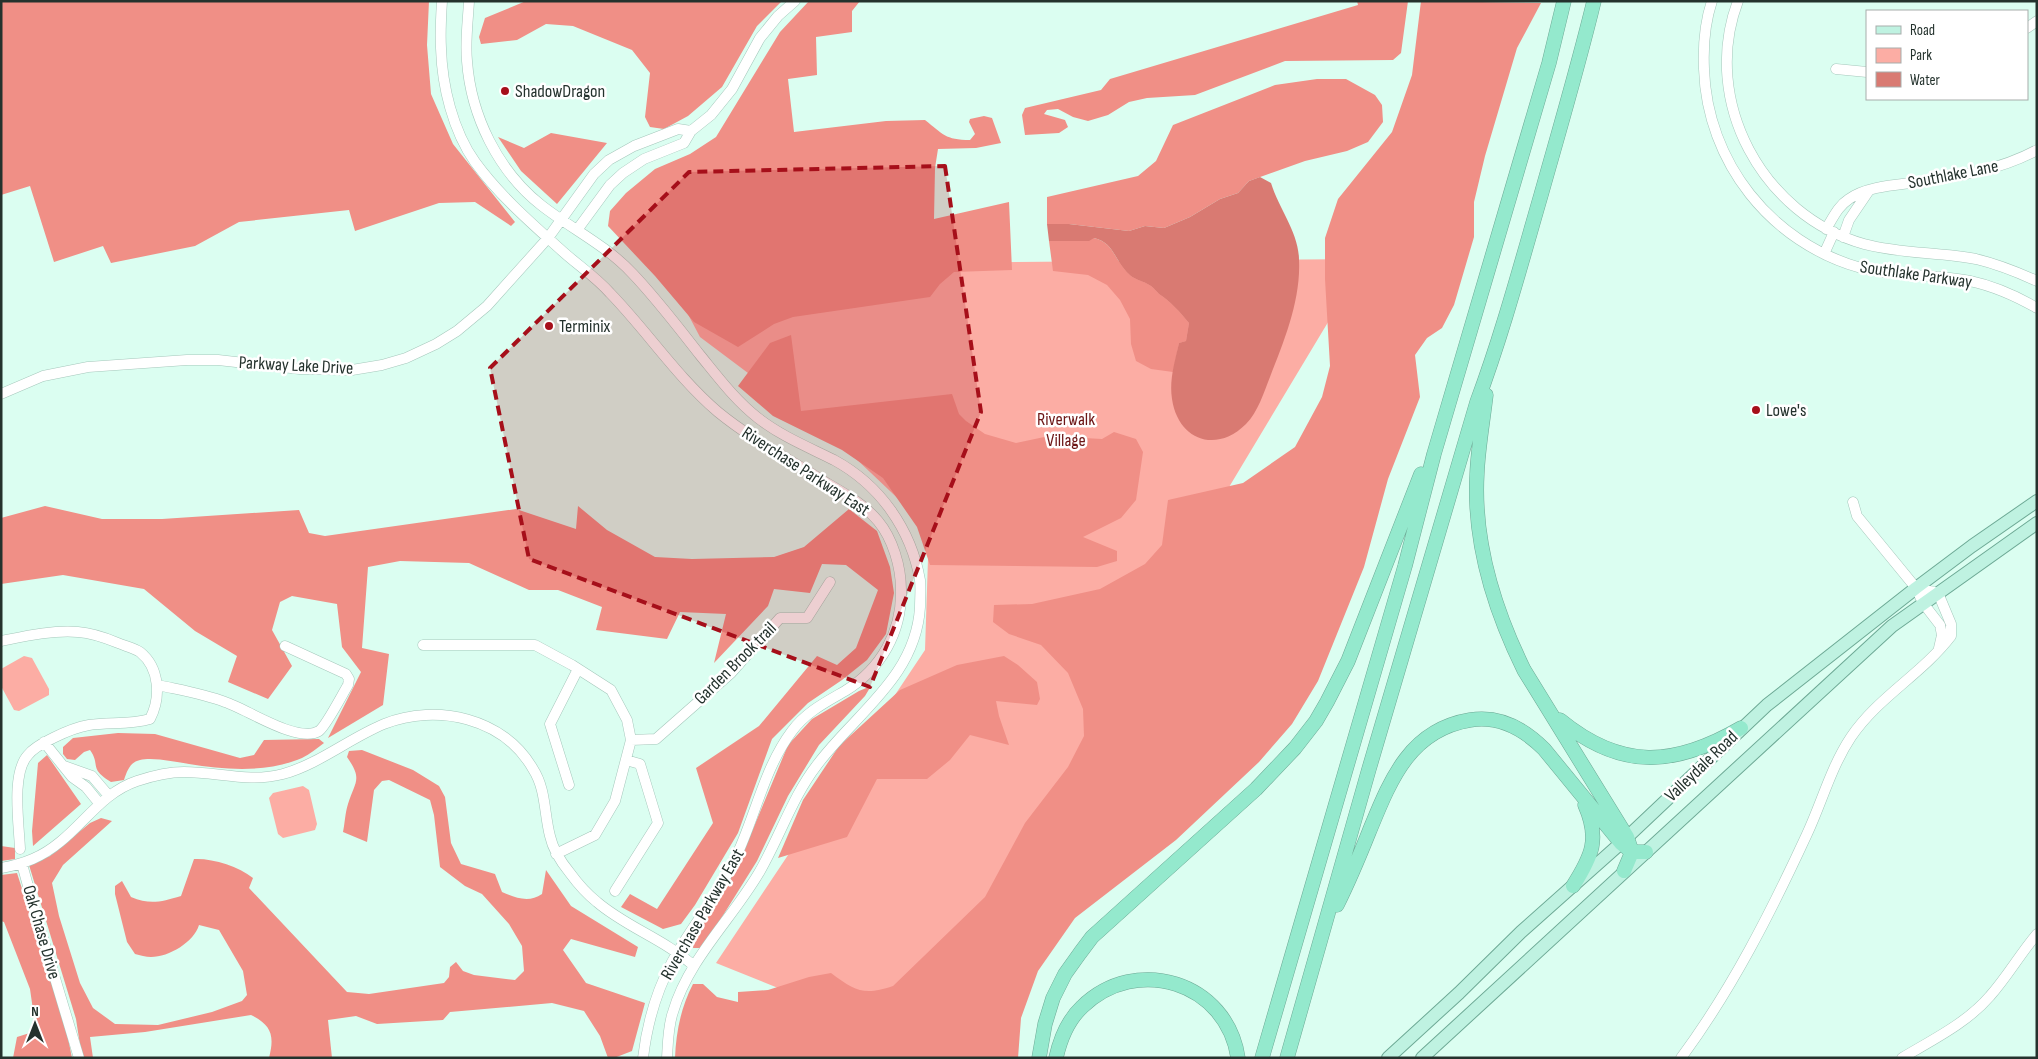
<svg xmlns="http://www.w3.org/2000/svg" width="2038" height="1059" viewBox="0 0 2038 1059" font-family="'Sofia Sans Condensed',sans-serif">
<style>
.green{fill:#fcada4}
.forest{fill:#f08f86}
.water{fill:#d97a72}
.lines{fill:none;stroke-linecap:round;stroke-linejoin:round}
.minor-casing{stroke:#a5c7bb;stroke-width:11}
.major-casing{stroke:#6da995;stroke-width:14}
.highway-casing{stroke:#6da995;stroke-width:15}
.minor{stroke:#fff;stroke-width:10}
.major{stroke:#bff2e1;stroke-width:12}
.highway{stroke:#94e9cd;stroke-width:14}
.marked{fill:#a60f1a;fill-opacity:0.2;stroke:#a60f1a;stroke-width:4;stroke-dasharray:10 6;stroke-linejoin:round}
.poi-dot{fill:#a60f1a;stroke:#fff;stroke-width:2}
.labels{text-anchor:middle;stroke-width:5;stroke-linejoin:round;paint-order:stroke}
.poi-label{font-size:18px;fill:#24322d;stroke:#fff;text-anchor:start}
.street-label{font-size:18px;fill:#24322d;stroke:#fff}
.park-label{font-size:18px;fill:#6c1616;stroke:#fff}
</style>
<rect width="100%" height="100%" fill="#dbfef1"/>
<path class="green" d="M 1366,259 L 1115,677 L 944,1055 L 716,963 L 925,650 L 929,528 L 832,436 L 700,337 L 662,265 Z
M 24,656 L 32,658 L 49,689 L 49,695 L 19,711 L 14,710 L 1,686 L 1,669 Z
M 303,786 L 309,790 L 317,824 L 315,830 L 283,838 L 278,834 L 269,798 L 273,793 Z"/>
<path class="forest" d="M 1,1 L 429,1 L 427,45 L 431,94 L 453,144 L 515,222 L 511,226 L 475,202 L 439,203 L 355,231 L 349,210 L 239,222 L 195,246 L 111,263 L 103,246 L 54,262 L 30,186 L 1,195 Z
M 526,1 L 782,1 L 757,26 L 722,87 L 688,116 L 664,129 L 650,127 L 645,117 L 650,73 L 632,50 L 573,26 L 546,24 L 517,40 L 481,44 L 479,37 L 485,18 Z
M 809,1 L 860,1 L 852,11 L 852,32 L 816,37 L 817,75 L 788,79 L 794,132 L 886,121 L 925,120 C 943,134 945,140 970,140 L 975,134 L 969,122 L 970,119 L 984,116 L 992,118 L 1001,143 L 976,148 L 938,149 L 935,168 L 934,219 L 1009,202 L 1012,270 L 954,272 L 940,284 L 930,297 L 793,317 L 774,324 L 738,347 L 694,322 L 655,276 L 608,226 L 610,211 L 626,193 L 655,169 L 690,154 L 716,137 L 780,32 Z
M 1357,1 L 1408,1 L 1401,53 L 1393,60 L 1285,61 L 1195,95 L 1147,98 L 1129,102 L 1108,115 L 1088,121 L 1073,117 L 1058,109 L 1047,110 L 1044,114 L 1065,120 L 1068,127 L 1059,133 L 1025,135 L 1022,115 L 1025,108 L 1101,90 L 1110,79 L 1358,5 Z
M 1421,1 L 1541,3 L 1517,48 L 1485,156 L 1474,202 L 1474,237 L 1454,305 L 1442,328 L 1427,338 L 1415,355 L 1420,397 L 1388,479 L 1364,567 L 1318,681 L 1292,724 L 1259,762 L 1176,840 L 1075,918 L 1038,971 L 1021,1018 L 1018,1058 L 675,1058 C 676,1032 681,1007 693,984 L 703,984 L 717,997 L 738,1002 L 738,992 L 768,990 L 809,977 L 831,973 C 855,991 864,996 893,986 L 985,897 L 1025,823 L 1068,767 L 1084,736 L 1083,709 L 1068,673 L 1041,645 L 1009,634 L 993,622 L 994,605 L 1032,604 L 1100,589 L 1145,564 L 1162,545 L 1168,500 L 1243,483 L 1295,447 L 1322,397 L 1330,366 L 1325,279 L 1325,238 L 1338,199 L 1392,132 L 1412,75 Z
M 1317,79 L 1346,79 L 1375,95 L 1382,105 L 1383,122 L 1368,142 L 1347,151 L 1305,161 L 1249,181 L 1238,193 L 1220,199 L 1190,217 L 1164,228 L 1145,226 L 1129,231 L 1069,224 L 1047,224 L 1047,197 L 1138,176 L 1156,161 L 1173,125 L 1275,85 Z
M 551,133 L 607,143 L 557,204 L 521,171 L 498,137 L 524,148 Z
M 1094,238 C 1112,242 1114,257 1125,270 C 1134,281 1140,279 1151,286 C 1154,288 1156,291 1159,294 C 1171,302 1180,312 1189,323 L 1186,341 L 1179,343 L 1173,372 L 1151,369 L 1136,361 L 1131,344 L 1130,319 L 1120,300 L 1107,285 L 1088,275 L 1053,271 L 1049,241 Z
M 791,335 L 801,411 L 952,394 L 959,414 L 966,421 L 985,434 L 1016,443 L 1049,436 L 1102,439 L 1114,432 L 1136,439 L 1143,452 L 1136,500 L 1121,518 L 1083,537 L 1117,551 L 1117,561 L 1097,567 L 930,565 L 917,527 L 883,478 L 842,450 L 773,416 L 738,386 L 770,343 Z
M 45,506 L 102,519 L 162,519 L 299,510 L 309,533 L 325,536 L 516,509 L 576,529 L 578,506 L 607,530 L 655,557 L 692,559 L 774,557 L 804,547 L 849,509 L 877,531 L 890,567 L 894,593 L 886,634 L 867,660 L 842,680 L 808,703 L 772,739 L 738,833 L 695,905 L 681,924 L 663,929 L 621,907 L 630,894 L 657,909 L 713,823 L 696,768 L 759,726 L 817,656 L 837,665 L 856,648 L 878,590 L 846,565 L 822,564 L 810,593 L 774,589 L 768,606 L 714,663 L 726,614 L 680,612 L 667,639 L 596,630 L 602,607 L 558,590 L 529,590 L 469,563 L 400,561 L 368,567 L 362,648 L 389,654 L 383,705 L 328,738 L 361,672 L 342,647 L 337,604 L 292,596 L 280,602 L 272,630 L 292,666 L 268,699 L 228,682 L 237,656 L 195,631 L 144,589 L 63,575 L 1,584 L 1,518 Z
M 1004,656 L 1018,665 L 1037,682 L 1040,699 L 1037,705 L 996,701 L 999,716 L 1009,745 L 970,735 L 950,760 L 927,779 L 877,779 L 847,837 L 778,858 L 803,800 L 839,746 L 900,690 L 957,665 Z
M 871,686 L 865,696 L 819,745 L 788,796 L 757,861 L 712,933 L 700,948 L 693,948 L 694,941 L 740,860 L 788,745 L 812,719 L 859,691 Z
M 118,733 L 155,734 L 240,758 L 254,755 L 264,740 L 319,739 L 324,743 C 317,748 310,754 302,758 C 267,773 226,770 189,764 C 176,762 153,757 140,760 C 130,762 127,771 124,780 L 111,782 C 88,768 101,765 90,750 L 84,752 L 75,760 L 67,759 L 63,754 L 63,747 L 73,738 Z
M 362,750 L 413,770 L 439,786 L 445,797 L 451,843 L 461,864 L 495,874 L 502,892 C 516,898 529,903 542,894 L 546,870 L 571,906 L 638,947 L 635,957 L 571,939 L 563,950 L 586,983 L 645,1003 L 632,1051 L 614,1058 L 608,1058 L 600,1036 L 584,1011 L 552,1003 L 450,1012 L 443,1020 L 377,1024 L 356,1016 L 328,1020 L 332,1058 L 269,1058 C 275,1035 271,1025 251,1015 L 145,1032 L 90,1037 L 93,1058 L 82,1058 L 76,1019 L 29,865 L 50,856 L 90,823 L 101,818 L 112,821 L 63,865 L 52,883 L 59,916 L 80,983 L 93,1008 L 115,1024 L 158,1025 L 212,1012 L 242,1001 L 247,995 L 243,971 L 219,930 L 199,925 C 194,942 169,957 151,957 C 146,957 140,955 135,954 L 127,942 L 115,894 L 115,886 L 122,881 L 131,897 C 150,905 161,902 181,896 L 194,859 C 212,858 238,866 253,878 L 249,888 L 347,992 L 369,994 L 444,983 L 449,977 L 450,967 L 456,962 L 463,971 L 474,975 L 515,980 L 524,971 L 522,946 L 509,924 L 482,894 L 465,886 L 440,867 L 434,815 L 430,800 L 389,780 L 382,781 L 374,790 L 367,842 L 343,832 C 345,823 345,813 348,804 C 355,781 363,780 347,757 L 349,751 Z
M 47,755 L 81,804 L 33,846 L 32,831 L 38,763 Z
M 1,846 L 15,848 L 15,859 L 1,861 Z
M 17,873 L 65,1023 L 72,1058 L 13,1058 L 17,1037 L 36,1031 L 30,989 L 4,922 L 1,921 L 1,875 Z"/>
<path class="water" d="M 1260,177 L 1271,183 C 1279,209 1299,233 1299,260 C 1301,300 1284,341 1270,377 C 1264,392 1258,412 1246,424 C 1216,454 1178,440 1172,399 C 1169,380 1175,361 1179,343 L 1186,341 L 1189,323 C 1180,312 1171,302 1159,294 C 1156,291 1154,288 1151,286 C 1140,279 1134,281 1125,270 C 1114,257 1112,242 1094,238 L 1089,241 L 1049,241 L 1047,224 L 1069,224 L 1129,231 L 1145,226 L 1164,228 L 1190,217 L 1220,199 L 1238,193 L 1249,181 Z"/>
<g class="lines">
<defs>
<path id="minor" d="M 442,1 C 441,17 440,33 441,48 C 442,86 453,131 475,162 C 499,195 530,222 560,249 C 576,264 595,276 610,293 C 647,331 677,377 718,412 C 751,439 789,459 825,482 C 844,493 864,504 878,521 C 893,539 901,567 901,590 C 902,632 881,669 845,691 C 826,702 806,712 792,731 C 764,768 755,818 735,859 C 718,896 691,927 672,962 C 656,992 647,1024 643,1058
M 469,1 C 468,21 465,41 467,61 C 471,116 498,171 541,205 C 570,228 606,245 632,273 C 656,298 678,327 700,355 C 718,377 735,400 758,418 C 781,436 808,447 834,460 C 880,485 911,529 920,580 C 921,589 920,598 920,607 C 916,677 855,714 817,765 C 793,796 780,836 760,871 C 733,918 689,958 673,1012 C 668,1026 668,1042 667,1058
M 1712,1 C 1705,22 1703,47 1704,69 C 1707,162 1771,243 1861,268 C 1897,277 1935,274 1970,281 C 1994,286 2016,296 2037,308
M 1738,1 C 1700,101 1763,216 1864,244 C 1901,254 1939,252 1976,259 C 1997,264 2017,272 2037,281
M 2027,28 L 2037,21
M 1836,69 L 1867,72
M 1826,229 C 1833,218 1838,206 1849,199 C 1867,186 1898,185 1919,182 C 1960,176 2000,170 2037,150
M 577,230 L 610,185 L 623,173 L 644,159 L 684,143 L 691,131 L 711,115 L 732,89 L 760,38 L 778,16 L 795,1
M 1843,237 L 1849,220 L 1868,192
M 1824,254 L 1834,232
M 1,394 L 43,376 L 88,367 L 187,360 L 218,360 L 300,369 L 352,370 L 382,365 L 406,358 L 436,344 L 457,331 L 487,306 L 548,238 L 594,174 L 609,160 L 634,146 L 678,129 L 691,131
M 1853,502 L 1857,516 L 1916,588 L 1923,603 L 1940,625 L 1942,635 L 1939,648
M 1,641 C 26,636 52,630 78,632 C 92,633 106,638 118,643 C 125,646 134,648 140,652 C 160,668 161,698 150,719 C 130,725 110,722 89,725 C 77,727 65,732 53,738 C 45,742 34,747 28,755 C 11,773 19,824 20,849
M 423,645 L 535,645 L 572,665 L 611,690 L 627,720 L 631,740 L 615,801 L 595,835 L 556,854
M 158,685 C 180,690 204,694 225,702 C 247,709 298,744 319,731 C 326,726 342,695 348,685 L 349,679 L 346,674 L 285,646
M 631,740 L 656,739 L 731,673 L 780,618 L 807,618 L 830,582
M 44,742 L 72,777 L 86,787 L 99,803
M 64,766 L 92,776 L 109,796
M 569,785 L 550,724 L 578,669
M 22,864 L 36,915 L 79,1058
M 1,868 C 24,864 42,857 60,842 C 86,821 104,792 137,781 C 152,776 168,772 184,772 C 218,772 249,783 283,774 C 319,764 350,738 384,724 C 437,703 504,718 533,769 C 546,789 544,813 550,836 C 553,850 561,862 570,873 C 578,884 587,894 597,902 C 626,927 664,939 694,966
M 615,891 L 658,823 L 640,764 L 626,760
M 1681,1058 C 1732,989 1771,912 1807,834 C 1822,802 1831,767 1851,737 C 1878,697 1922,674 1951,636 L 1951,624 L 1938,593 L 1916,588
M 1902,1058 C 1932,1040 1967,1023 1990,996 C 2007,977 2020,954 2037,934"/>
<path id="major" d="M 1388,1058 L 1459,993 L 1521,932 L 1621,843 L 1767,705 L 1916,588 L 1972,546 L 2037,501
M 1422,1058 L 1892,626 L 2037,523"/>
<path id="highway" d="M 1486,395 C 1483,421 1478,448 1477,474 C 1473,543 1494,609 1524,670 L 1627,837 L 1632,852 L 1624,871
M 1560,720 C 1621,770 1674,767 1741,728
M 1573,886 C 1592,856 1600,839 1585,805
M 1337,905 C 1349,881 1359,857 1369,832 C 1390,781 1409,730 1470,720 C 1500,715 1524,729 1544,749 L 1621,843 L 1632,852 L 1646,852
M 1039,1058 L 1045,1024 L 1053,998 L 1065,974 L 1080,953 L 1092,937 L 1256,789 L 1295,748 L 1316,721 L 1327,702 L 1348,661 L 1421,474
M 1056,1058 C 1060,1040 1068,1020 1082,1007 C 1136,954 1227,982 1238,1058
M 1262,1058 L 1405,566 L 1434,454 L 1549,63 L 1564,1
M 1287,1058 L 1369,769 L 1477,402 C 1502,335 1521,264 1541,195 C 1559,131 1578,67 1594,1"/>
</defs>
<use href="#minor" class="minor-casing"/>
<use href="#major" class="major-casing"/>
<use href="#highway" class="highway-casing"/>
<use href="#minor" class="minor"/>
<use href="#major" class="major"/>
<use href="#highway" class="highway"/>
</g>
<path class="marked" d="M 945,166 L 981,412 L 870,687 L 529,559 L 490,368 L 689,172 Z"/>
<g class="poi-dot">
<circle cx="505" cy="91" r="5"/>
<circle cx="549" cy="326" r="5"/>
<circle cx="1756" cy="410" r="5"/>
</g>
<g class="labels">
<g class="poi-label">
<text x="515" y="97">ShadowDragon</text>
<text x="559" y="332">Terminix</text>
<text x="1766" y="416">Lowe's</text>
</g>
<g class="street-label">
<text transform="translate(1953 174) rotate(-11)" y="6">Southlake Lane</text>
<text transform="translate(1916 274) rotate(8)" y="6">Southlake Parkway</text>
<text transform="translate(296 365) rotate(3)" y="6">Parkway Lake Drive</text>
<text transform="translate(806 471) rotate(33)" y="6">Riverchase Parkway East</text>
<text transform="translate(735 663) rotate(-45)" y="6">Garden Brook trail</text>
<text transform="translate(1701 766) rotate(-44)" y="6">Valleydale Road</text>
<text transform="translate(702 914) rotate(-60)" y="6">Riverchase Parkway East</text>
<text transform="translate(42 932) rotate(74)" y="6">Oak Chase Drive</text>
</g>
<g class="park-label">
<text x="1066" y="425">Riverwalk<tspan x="1066" dy="21">Village</tspan></text>
</g>
</g>
<rect width="2038" height="1059" fill="none" stroke="#24322d" stroke-width="5"/>
<rect x="1866" y="10" width="162" height="90" fill="#ffffff" stroke="#a7adab"/>
<rect x="1876" y="26" width="25" height="8" fill="#bff2e1" stroke="#a7adab"/>
<text x="1910" y="35" font-size="15" fill="#24322d">Road</text>
<rect x="1876" y="48" width="25" height="15" fill="#fcada4" stroke="#a7adab"/>
<text x="1910" y="60" font-size="15" fill="#24322d">Park</text>
<rect x="1876" y="72" width="25" height="15" fill="#d97a72" stroke="#a7adab"/>
<text x="1910" y="85" font-size="15" fill="#24322d">Water</text>
<g transform="translate(35 1024)" stroke="#ffffff" stroke-width="4" paint-order="stroke">
<path d="M0-4L9 19L0 12L-9 19Z" fill="#24322d"/>
<text y="-8" font-size="14" font-weight="bold" text-anchor="middle" fill="#24322d">N</text>
</g>
</svg>
